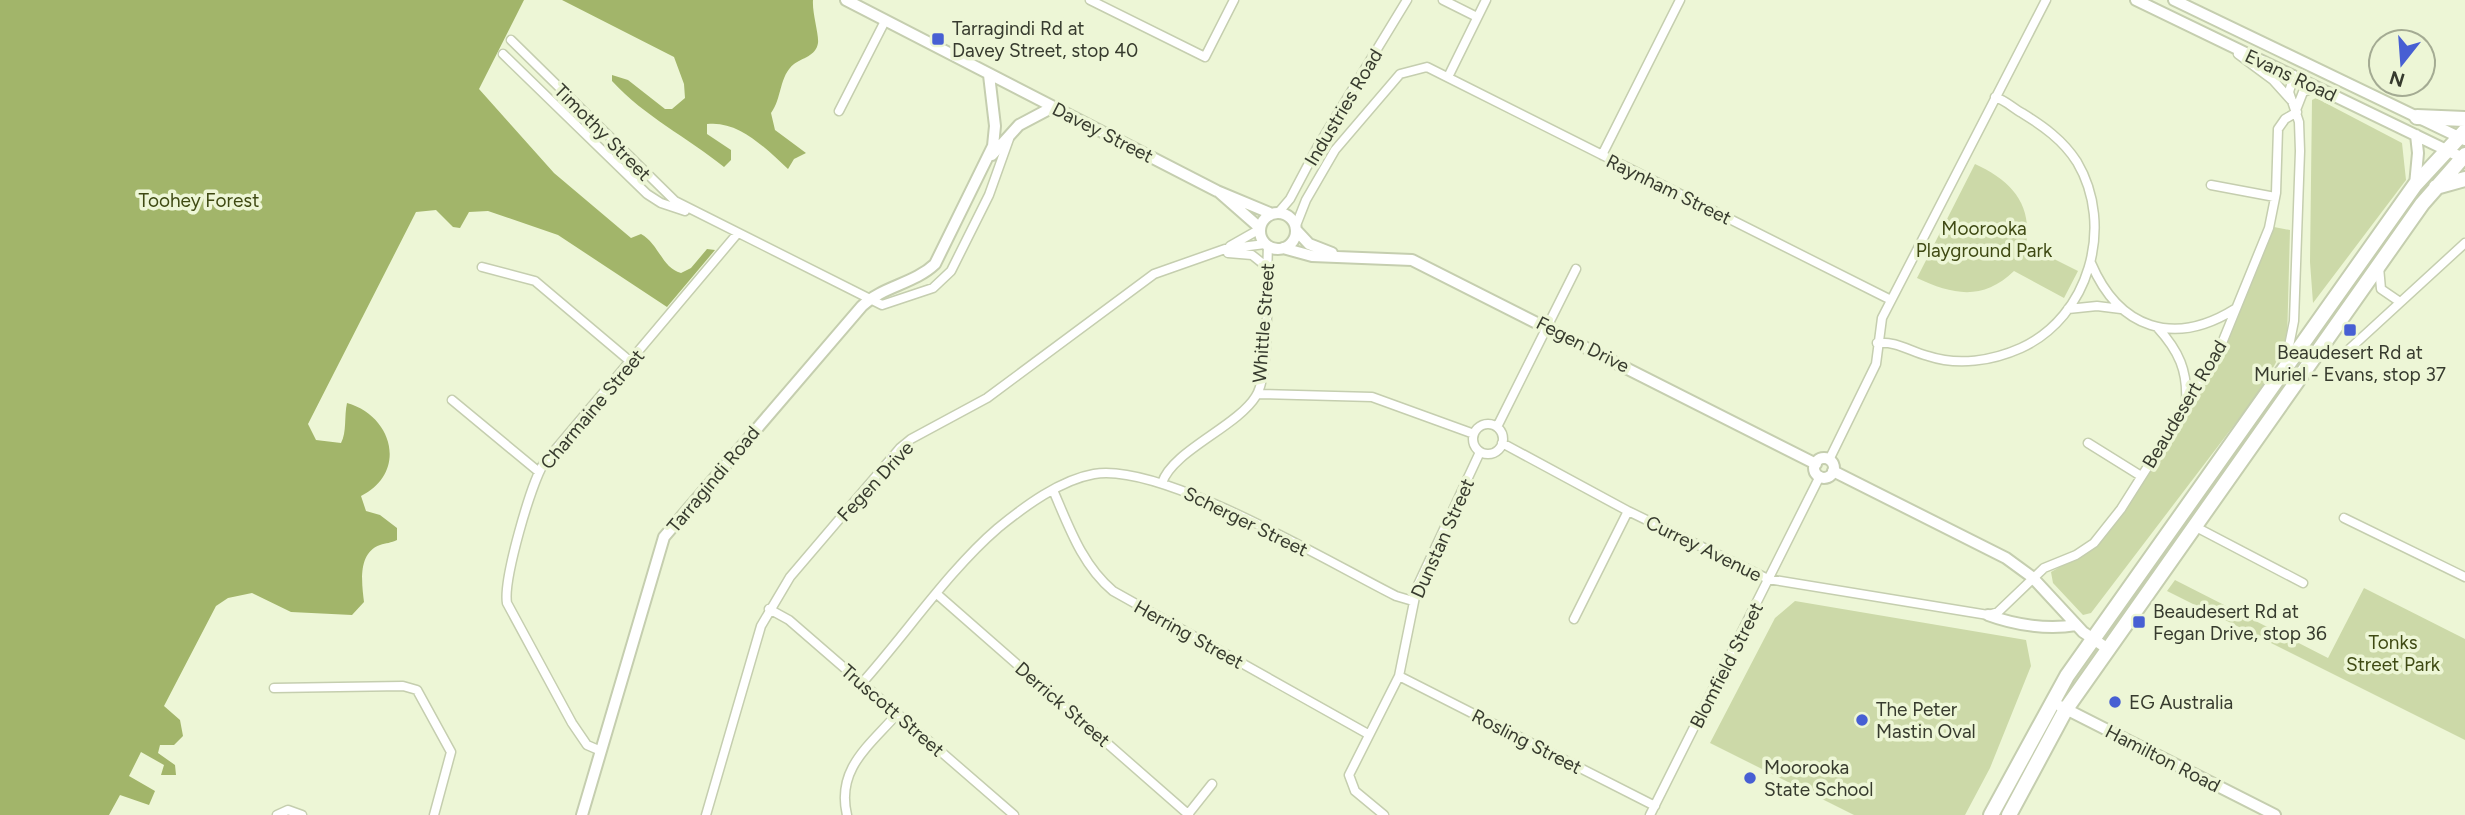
<svg xmlns="http://www.w3.org/2000/svg" width="2465" height="815" viewBox="0 0 2465 815" font-family="Figtree,sans-serif">
<style>
.green{fill:#ccd9a8}
.forest{fill:#a2b56a}
.lines{fill:none;stroke-linecap:round;stroke-linejoin:round}
.street-casing{stroke:#c5ceaf;stroke-width:11}
.secondary-casing{stroke:#c5ceaf;stroke-width:14}
.highway-casing{stroke:#c5ceaf;stroke-width:18}
.street{stroke:#fff;stroke-width:8}
.secondary{stroke:#fff;stroke-width:10}
.highway{stroke:#fff;stroke-width:14}
.poi-dot{fill:#475fd3;stroke:#edf6d6;stroke-width:2.5}
.labels{text-anchor:middle;stroke-width:7;stroke-linejoin:round;paint-order:stroke}
.poi-label{font-size:19px;fill:#373b2e;stroke:#edf6d6;text-anchor:start}
.street-label{font-size:19px;fill:#373b2e;stroke:#edf6d6}
.park-label{font-size:19px;fill:#3f4a13;stroke:#edf6d6}
</style>
<rect width="100%" height="100%" fill="#edf6d6"/>
<path class="green" d="M 2316,98 L 2402,143 L 2406,180 L 2313,303 L 2310,262 L 2312,100 Z
M 1975,164 C 2010,180 2033,203 2026,245 L 2078,271 L 2064,298 L 2014,271 C 1983,301 1953,295 1917,278 Z
M 2274,227 L 2290,230 L 2287,341 L 2274,366 L 2257,395 L 2091,613 L 2083,615 L 2053,583 L 2051,572 L 2096,546 L 2128,506 L 2221,357 Z
M 2175,580 L 2328,658 L 2364,588 L 2465,639 L 2465,740 L 2167,591 Z
M 1795,601 L 2026,640 L 2031,666 L 1990,768 L 1965,815 L 1854,815 L 1710,743 L 1775,618 Z"/>
<path class="forest" d="M 0,0 L 524,0 L 479,89 L 554,173 L 631,238 L 641,234 C 659,244 662,268 681,273 L 691,268 L 707,249 L 715,250 L 667,307 L 558,235 L 488,211 L 469,212 L 460,228 L 453,227 L 436,210 L 416,212 L 308,424 L 316,440 L 341,443 C 347,432 344,416 347,403 C 393,416 408,472 361,496 L 366,511 L 380,515 L 397,528 L 397,540 C 391,543 386,543 380,545 C 357,553 362,585 364,602 L 352,615 L 291,612 L 252,593 L 228,598 L 216,606 L 164,706 L 180,720 L 183,736 L 174,745 L 160,745 L 158,753 L 175,765 L 176,775 L 161,775 L 164,765 L 141,752 L 129,776 L 155,791 L 149,805 L 120,795 L 109,815 L 0,815 Z
M 562,0 L 813,0 C 812,13 819,34 818,43 C 816,56 802,58 794,64 C 779,76 782,98 771,113 L 775,130 L 806,153 L 794,159 L 788,169 C 766,149 739,120 707,124 L 707,134 L 731,150 L 731,160 L 724,167 C 687,137 645,117 612,81 L 612,75 L 628,80 L 665,109 L 672,109 L 685,98 L 684,84 L 674,57 Z"/>
<g class="lines">
<defs>
<path id="street" d="M 1090,0 L 1205,57 L 1234,0
M 1443,0 L 1477,17
M 511,40 L 675,201 L 882,305 L 933,288 L 951,271 L 989,195 L 1009,139
M 503,54 L 647,194 L 661,203 L 685,211
M 2238,54 L 2273,80 L 2291,100
M 1449,75 L 1486,0
M 2296,110 L 2303,92 L 2316,87
M 839,111 L 885,21
M 1602,155 L 1680,0
M 2211,185 L 2275,197
M 1278,213 L 1290,199 L 1318,146 L 1407,0
M 1295,228 L 1306,200 L 1335,150 L 1400,74 L 1427,67 L 1891,300
M 1230,246 L 1260,229
M 1228,253 L 1252,255 L 1267,267
M 2091,263 C 2119,329 2174,347 2235,309
M 482,267 L 535,281 L 631,362
M 2379,267 L 2381,289 L 2400,302
M 2068,309 L 2097,306 L 2121,309
M 2157,327 C 2179,351 2188,371 2186,403
M 1877,343 C 1897,341 1909,351 1928,356 C 1958,366 1992,361 2021,348 C 2089,317 2115,226 2077,162 C 2063,140 2043,126 2022,113 C 2013,108 2005,100 1995,97
M 2315,355 L 2344,354 L 2465,243
M 2286,361 L 2294,321 L 2300,151 L 2299,122 L 2289,92 L 2294,75
M 1258,394 L 1372,397 L 1474,434
M 452,400 L 539,472
M1473 439a15 15 0 1 1 30 0a15 15 0 1 1-30 0Z
M 1497,427 L 1576,269
M 1502,443 L 1628,511 L 1768,579 L 1988,615 L 1998,612 L 2044,568 L 2076,555 L 2094,543 L 2121,509 L 2202,381 L 2220,348 L 2269,228 L 2276,193 L 2278,129 L 2285,119 L 2297,112
M 2088,443 L 2141,476
M 1829,460 L 1876,364 L 1882,318 L 2046,0
M 1162,483 C 1172,451 1237,427 1256,396 C 1271,373 1266,278 1268,246
M 1053,490 C 1069,527 1082,565 1113,591 L 1368,734
M 2344,518 L 2465,577
M 2194,526 L 2303,583
M 938,595 L 1189,815
M 769,609 L 789,620 L 1014,815
M 1574,619 L 1628,511
M 1399,676 L 1655,806
M 862,683 C 906,634 949,570 998,528 C 1025,506 1060,480 1094,474 C 1162,462 1330,563 1396,596 L 1413,601
M 274,688 L 403,686 L 417,690 L 451,752 L 434,815
M 601,751 L 587,745 L 572,723 L 507,603 C 503,580 531,483 544,463 L 737,234
M 1189,813 L 1212,784
M 277,815 L 288,810 L 302,815
M 706,815 L 761,626 L 790,577 L 900,448 L 911,439 L 987,398 L 1154,274 L 1225,249 L 1265,244
M 847,815 C 836,769 869,746 897,714
M 1384,815 L 1355,791 L 1349,775 L 1399,676 L 1417,587 L 1480,452
M 1650,815 L 1820,476"/>
<path id="secondary" d="M 846,0 L 1217,191 L 1272,214
M 2136,0 L 2465,159
M 2174,0 L 2465,140
M 992,155 L 1019,125 L 1053,107
M 2415,185 L 2418,153 L 2416,135
M 1219,192 L 1260,228
M1260 231a18 18 0 1 1 36 0a18 18 0 1 1-36 0Z
M 1296,230 L 1309,244 L 1332,253
M 1283,248 L 1312,256 L 1412,260 L 1816,464
M1814 468a10 10 0 1 1 20 0a10 10 0 1 1-20 0Z
M 1833,471 L 2006,558 L 2032,577 L 2083,632 L 2108,649
M 1988,615 C 2015,625 2048,630 2076,625
M 2060,706 L 2275,815
M 582,815 L 664,537 L 862,306 C 883,286 914,284 935,264 L 993,146 L 995,126 L 989,75"/>
<path id="highway" d="M 2417,117 L 2465,119
M 2436,187 L 2465,179
M 1991,815 L 2067,676 L 2415,185 L 2465,131
M 2009,815 L 2066,709 L 2422,204 L 2465,155"/>
</defs>
<use href="#street" class="street-casing"/>
<use href="#secondary" class="secondary-casing"/>
<use href="#highway" class="highway-casing"/>
<use href="#street" class="street"/>
<use href="#secondary" class="secondary"/>
<use href="#highway" class="highway"/>
</g>
<g class="poi-dot">
<rect x="931" y="32" width="14" height="14" rx="3.5"/>
<rect x="2343" y="323" width="14" height="14" rx="3.5"/>
<rect x="2132" y="615" width="14" height="14" rx="3.5"/>
<circle cx="2115" cy="702" r="7"/>
<circle cx="1862" cy="720" r="7"/>
<circle cx="1750" cy="778" r="7"/>
</g>
<g class="labels">
<g class="poi-label">
<text x="952" y="35">Tarragindi Rd at<tspan x="952" dy="22">Davey Street, stop 40</tspan></text>
<text x="2350" y="359" text-anchor="middle">Beaudesert Rd at<tspan x="2350" dy="22">Muriel - Evans, stop 37</tspan></text>
<text x="2153" y="618">Beaudesert Rd at<tspan x="2153" dy="22">Fegan Drive, stop 36</tspan></text>
<text x="2129" y="709">EG Australia</text>
<text x="1876" y="716">The Peter<tspan x="1876" dy="22">Mastin Oval</tspan></text>
<text x="1764" y="774">Moorooka<tspan x="1764" dy="22">State School</tspan></text>
</g>
<g class="street-label">
<text transform="translate(2291 75) rotate(25)" y="7">Evans Road</text>
<text transform="translate(1343 107) rotate(-59)" y="7">Industries Road</text>
<text transform="translate(603 132) rotate(45)" y="7">Timothy Street</text>
<text transform="translate(1103 132) rotate(27)" y="7">Davey Street</text>
<text transform="translate(1669 189) rotate(26)" y="7">Raynham Street</text>
<text transform="translate(1263 323) rotate(-86)" y="7">Whittle Street</text>
<text transform="translate(1583 344) rotate(27)" y="7">Fegen Drive</text>
<text transform="translate(2184 404) rotate(-59)" y="7">Beaudesert Road</text>
<text transform="translate(592 409) rotate(-50)" y="7">Charmaine Street</text>
<text transform="translate(713 479) rotate(-50)" y="7">Tarragindi Road</text>
<text transform="translate(875 481) rotate(-47)" y="7">Fegen Drive</text>
<text transform="translate(1246 521) rotate(26)" y="7">Scherger Street</text>
<text transform="translate(1442 538) rotate(-66)" y="7">Dunstan Street</text>
<text transform="translate(1704 548) rotate(26)" y="7">Currey Avenue</text>
<text transform="translate(1189 634) rotate(29)" y="7">Herring Street</text>
<text transform="translate(1726 665) rotate(-63)" y="7">Blomfield Street</text>
<text transform="translate(1063 704) rotate(41)" y="7">Derrick Street</text>
<text transform="translate(893 710) rotate(41)" y="7">Truscott Street</text>
<text transform="translate(1527 741) rotate(27)" y="7">Rosling Street</text>
<text transform="translate(2163 758) rotate(27)" y="7">Hamilton Road</text>
</g>
<g class="park-label">
<text x="199" y="207">Toohey Forest</text>
<text x="1984" y="235">Moorooka<tspan x="1984" dy="22">Playground Park</tspan></text>
<text x="2393" y="649">Tonks<tspan x="2393" dy="22">Street Park</tspan></text>
</g>
</g>
<g transform="translate(2402 63) rotate(197)"><circle r="33" fill="#edf6d6" stroke="#a4ab93" stroke-width="2"/>
<path d="M0-5L12 26L0 18L-12 26Z" fill="#475fd3"/>
<text y="-10" font-size="19" font-weight="bold" text-anchor="middle" fill="#373b2e">N</text>
</g>
</svg>
